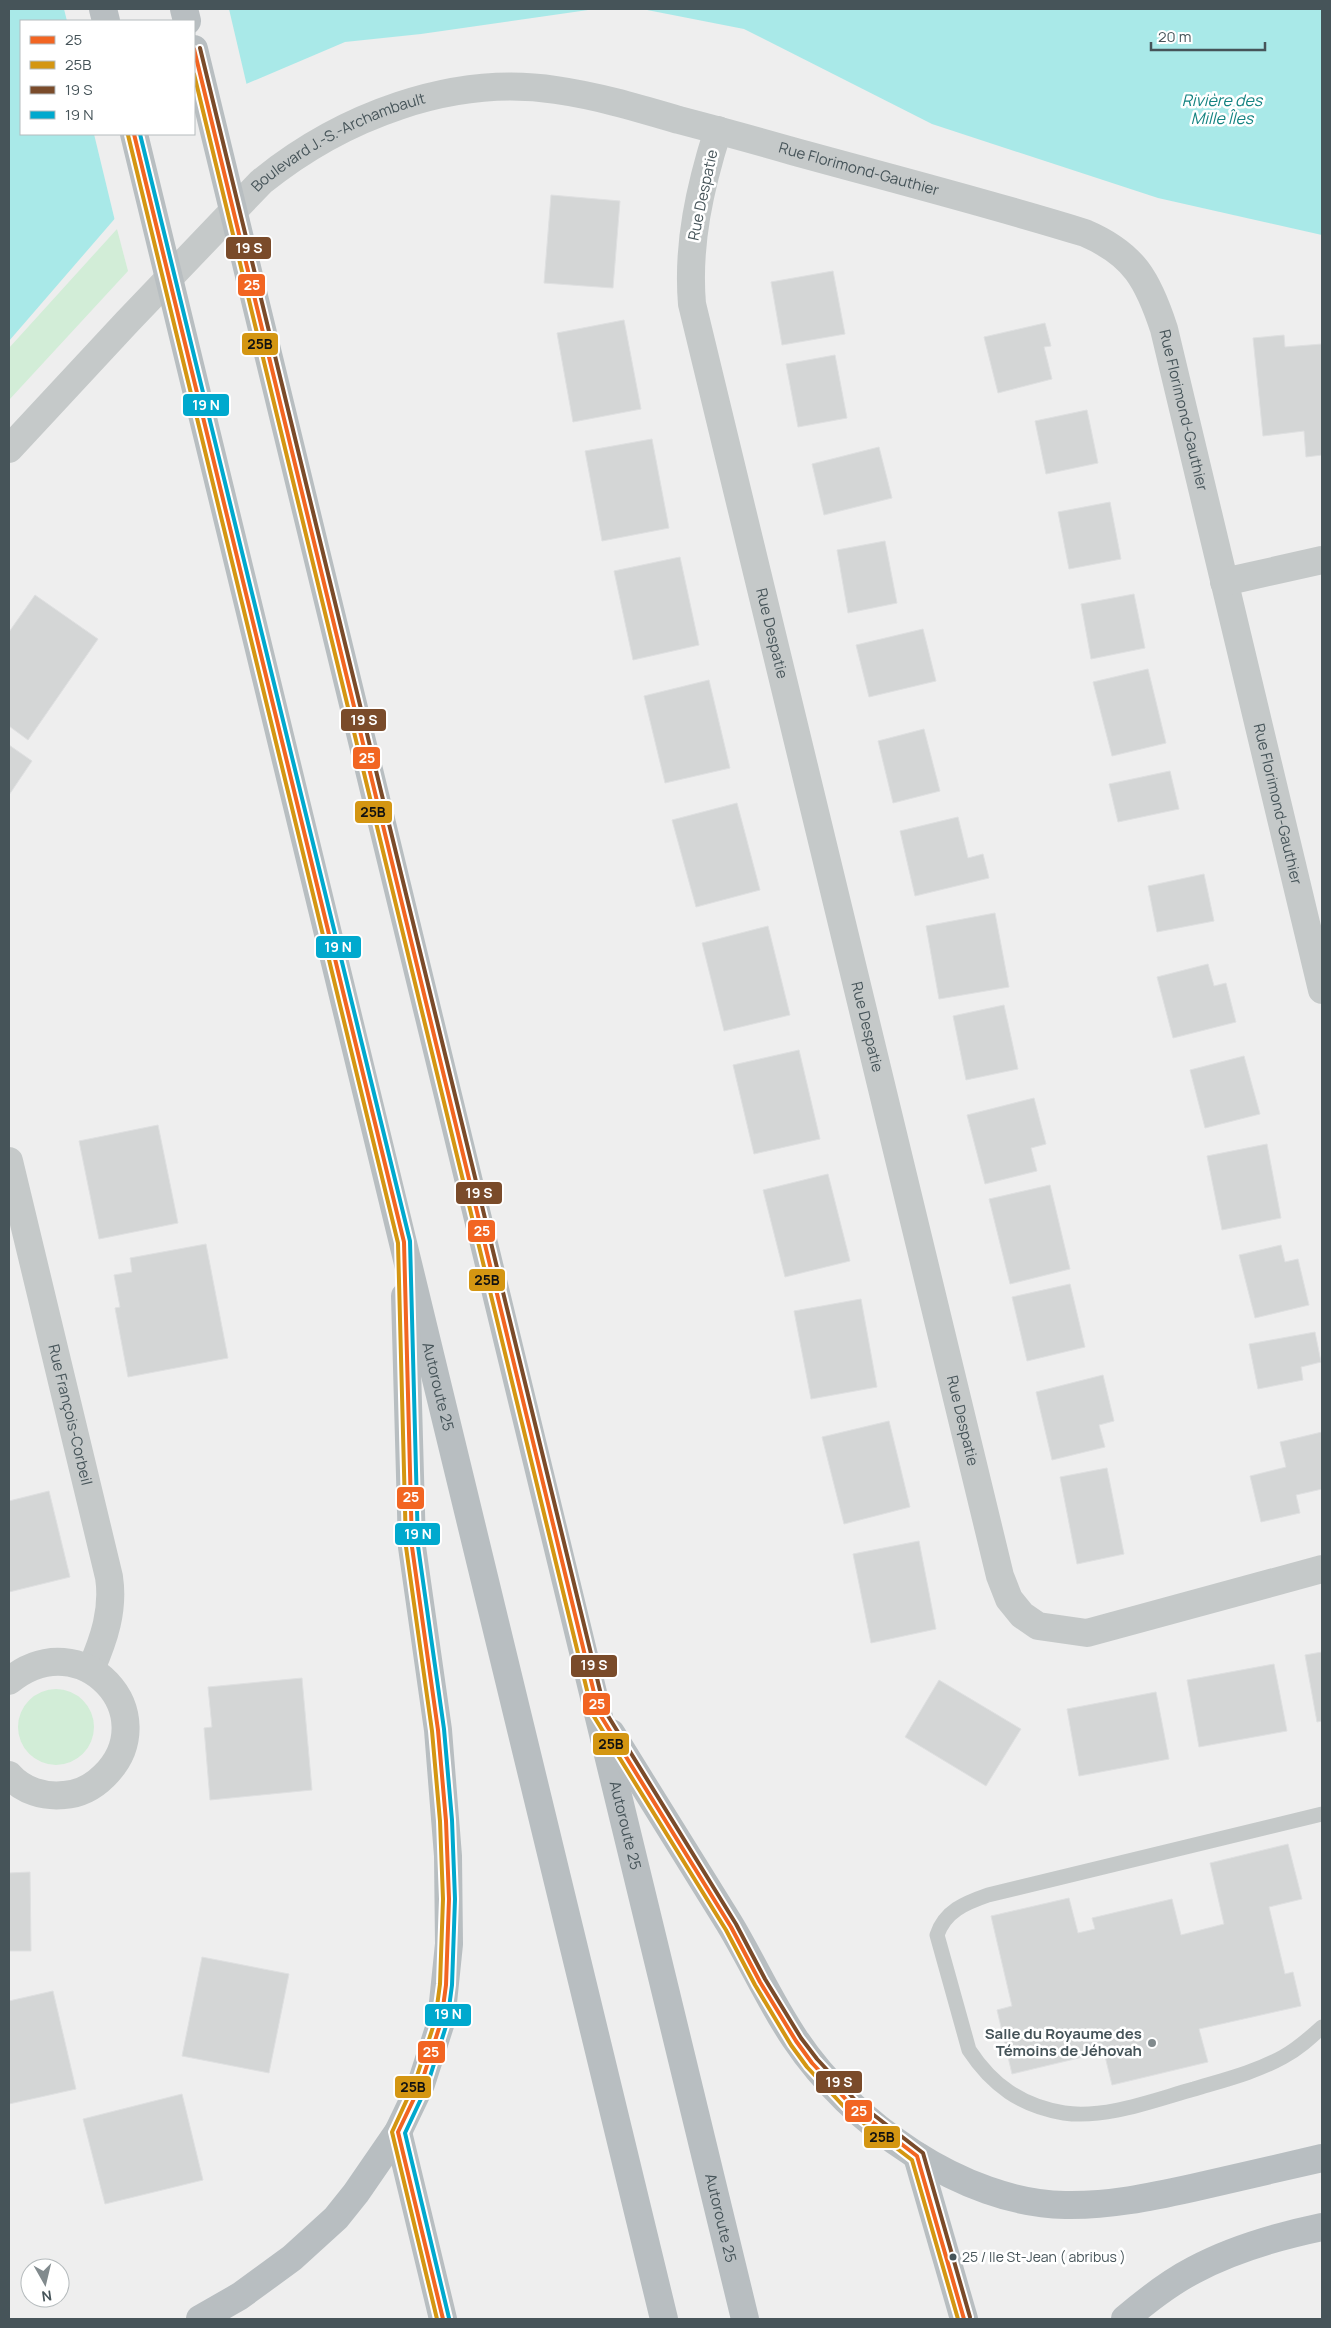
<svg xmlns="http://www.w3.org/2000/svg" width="1331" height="2328" viewBox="0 0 1331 2328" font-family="Manrope,sans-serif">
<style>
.green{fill:#d2edd7}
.water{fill:#a9e9e8}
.pier{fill:#eee}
.building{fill:#d4d6d6;stroke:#dfe0e1}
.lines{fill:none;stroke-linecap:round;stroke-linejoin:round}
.service{stroke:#c5c9c9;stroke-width:15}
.minor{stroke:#c5c9c9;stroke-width:28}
.motorway{stroke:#b8bec1;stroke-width:28}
.bus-1-casing{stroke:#fff;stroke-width:8}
.bus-2-casing{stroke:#fff;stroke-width:8}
.bus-3-casing{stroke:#fff;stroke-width:8}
.bus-4-casing{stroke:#fff;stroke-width:8}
.bus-1{stroke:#f26522;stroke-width:4}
.bus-2{stroke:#d49612;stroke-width:4}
.bus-3{stroke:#7a4b2a;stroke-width:4}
.bus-4{stroke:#00a9ce;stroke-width:4}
.poi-dot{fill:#818a8d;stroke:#fff;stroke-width:2}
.bus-dot{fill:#465459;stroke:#fff;stroke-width:2}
.labels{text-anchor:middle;stroke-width:5;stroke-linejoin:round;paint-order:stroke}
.bus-label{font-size:14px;fill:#465459;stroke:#fff;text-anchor:start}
.street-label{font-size:15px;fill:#465459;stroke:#fff}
.poi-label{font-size:15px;font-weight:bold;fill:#465459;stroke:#fff;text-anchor:end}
.water-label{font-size:16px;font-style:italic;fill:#138381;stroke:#fff}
.line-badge{stroke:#fff;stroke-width:2}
.badge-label{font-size:14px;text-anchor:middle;font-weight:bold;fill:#fff}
.pale-badge-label{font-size:14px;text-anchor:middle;font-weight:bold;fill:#111}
</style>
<rect width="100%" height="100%" fill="#eee"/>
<path class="green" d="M 117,229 L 128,271 L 9,400 L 9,348 Z
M18 1727a38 38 0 1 1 76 0a38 38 0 1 1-76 0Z"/>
<path class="water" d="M 9,9 L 595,9 L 421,34 L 345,42 L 225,93 L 194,21 L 21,21 L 21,134 L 188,134 L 9,341 Z
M 642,9 L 1322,9 L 1322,235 L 1158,198 L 932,124 L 744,29 Z"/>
<path class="pier" d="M 64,9 L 229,9 L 247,86 L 227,95 L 194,130 L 194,21 L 67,21 Z
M 94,134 L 191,134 L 115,221 Z"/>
<path class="building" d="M 551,195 L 620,201 L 613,288 L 544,283 Z
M 833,271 L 845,334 L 782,345 L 771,282 Z
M 624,320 L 641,409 L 573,422 L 557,333 Z
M 1045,323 L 1051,346 L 1044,347 L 1052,379 L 998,393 L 984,337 Z
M 1284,335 L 1285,347 L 1322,344 L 1322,455 L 1306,457 L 1304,431 L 1263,436 L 1253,338 Z
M 835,355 L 847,418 L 798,427 L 786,364 Z
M 1087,410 L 1098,463 L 1046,474 L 1035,421 Z
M 652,439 L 669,528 L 602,541 L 585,451 Z
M 879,447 L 892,498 L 824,515 L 812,464 Z
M 1110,502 L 1121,559 L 1069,569 L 1058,512 Z
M 885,541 L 897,603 L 848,613 L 837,550 Z
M 680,557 L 699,645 L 633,660 L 614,571 Z
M 1134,594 L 1145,648 L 1091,659 L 1081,604 Z
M 35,595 L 98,639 L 28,740 L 9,726 L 9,632 Z
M 923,629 L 936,681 L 869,697 L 856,645 Z
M 1148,669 L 1166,743 L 1112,756 L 1093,682 Z
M 709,680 L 730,768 L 665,783 L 644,696 Z
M 924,729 L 940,791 L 893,803 L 878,741 Z
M 9,745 L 32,761 L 9,795 Z
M 1170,771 L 1179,809 L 1118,822 L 1109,784 Z
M 737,803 L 760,890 L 696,907 L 672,820 Z
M 958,817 L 968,858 L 983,854 L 989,878 L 915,896 L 900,831 Z
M 1204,874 L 1214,921 L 1157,932 L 1148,886 Z
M 995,913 L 1009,987 L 939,999 L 926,926 Z
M 768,926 L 790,1015 L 724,1031 L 702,943 Z
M 1208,964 L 1214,986 L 1226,983 L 1236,1022 L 1173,1038 L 1157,977 Z
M 1004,1005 L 1018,1069 L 966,1080 L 953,1016 Z
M 799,1050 L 820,1139 L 754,1154 L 733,1065 Z
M 1244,1056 L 1260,1114 L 1205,1128 L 1190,1070 Z
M 1034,1098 L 1046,1144 L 1031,1148 L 1037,1171 L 985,1184 L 967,1115 Z
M 158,1125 L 178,1223 L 99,1239 L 79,1141 Z
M 1267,1144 L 1281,1218 L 1222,1230 L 1207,1156 Z
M 828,1174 L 850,1261 L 785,1277 L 763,1190 Z
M 1050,1185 L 1070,1269 L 1010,1284 L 989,1199 Z
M 206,1244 L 228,1358 L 128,1377 L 115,1308 L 120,1307 L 114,1275 L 132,1272 L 130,1258 Z
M 1281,1245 L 1285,1262 L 1298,1259 L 1309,1305 L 1255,1318 L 1239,1255 Z
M 1070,1284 L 1085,1347 L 1027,1361 L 1012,1297 Z
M 861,1299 L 877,1387 L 811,1399 L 794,1311 Z
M 1315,1332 L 1321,1362 L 1301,1367 L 1303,1380 L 1258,1389 L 1249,1344 Z
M 1103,1375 L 1114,1421 L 1099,1425 L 1105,1447 L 1052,1460 L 1036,1392 Z
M 889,1421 L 910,1507 L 844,1524 L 822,1437 Z
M 1322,1432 L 1322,1489 L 1296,1495 L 1300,1513 L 1261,1522 L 1250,1476 L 1286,1467 L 1280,1442 Z
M 1107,1468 L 1124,1554 L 1077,1564 L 1060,1477 Z
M 49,1491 L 70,1577 L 9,1592 L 9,1501 Z
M 919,1541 L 936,1629 L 871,1643 L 853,1554 Z
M 1322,1652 L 1322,1721 L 1317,1722 L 1305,1655 Z
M 1274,1664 L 1287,1731 L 1199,1747 L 1187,1680 Z
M 302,1678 L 312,1790 L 210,1800 L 204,1728 L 212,1727 L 208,1687 Z
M 939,1680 L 1021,1729 L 986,1786 L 905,1737 Z
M 1156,1692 L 1169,1759 L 1079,1776 L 1067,1709 Z
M 1288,1844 L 1302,1899 L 1269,1907 L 1285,1974 L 1293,1972 L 1301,2006 L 1199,2029 L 1208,2062 L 1112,2085 L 1104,2052 L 1012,2074 L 997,2010 L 1012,2006 L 991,1916 L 1069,1898 L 1078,1933 L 1095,1929 L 1092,1918 L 1172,1899 L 1181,1935 L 1224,1924 L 1210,1863 Z
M 30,1872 L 31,1951 L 9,1951 L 9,1873 Z
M 202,1957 L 289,1974 L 269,2073 L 182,2056 Z
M 53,1991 L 76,2089 L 9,2104 L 9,2001 Z
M 182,2094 L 203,2180 L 105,2204 L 83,2119 Z"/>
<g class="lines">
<path class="service" d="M 1322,1814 L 988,1895 C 965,1903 945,1911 937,1935 L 969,2050 C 992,2085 1021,2106 1064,2113 C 1106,2119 1154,2100 1194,2089 C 1224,2080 1256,2072 1283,2057 C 1298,2049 1310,2038 1322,2027"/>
<g class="minor">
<path id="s1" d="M 718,130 C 700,187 687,244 692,304 L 1000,1576 L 1009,1599 L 1022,1615 L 1038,1626 L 1087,1633 L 1322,1569"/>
<path id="s2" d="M 9,449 L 127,322 L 261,182 C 341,117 452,74 556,90 C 598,96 638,108 679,120 C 717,130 754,140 792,151 C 890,178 988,203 1085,233 C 1134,254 1148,280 1164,329 L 1322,990"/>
<path d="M 1224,582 L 1322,560"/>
<path id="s3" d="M 9,1161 L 109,1577 C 114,1610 104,1639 91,1669"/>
<path d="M 9,1681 C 82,1621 166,1715 104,1776 C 93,1787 80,1794 64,1795 C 44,1797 23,1791 9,1775"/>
</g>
<g class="motorway">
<path d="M 103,9 L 106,21"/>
<path d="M 184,9 L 187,21"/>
<path id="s4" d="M 194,49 L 745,2319"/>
<path id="s5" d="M 134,134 L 664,2319"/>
<path d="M 611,1733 C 651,1797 690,1860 729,1923 C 752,1961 770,2002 795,2039 C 851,2123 962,2203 1065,2205 C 1108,2206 1151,2197 1192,2188 C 1236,2178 1279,2168 1322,2158"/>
<path d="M 398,2132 L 443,2319"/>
<path d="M 917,2156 L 964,2319"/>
<path d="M 200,2319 L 240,2296 L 292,2258 L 336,2218 L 356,2193 L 398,2132 L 421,2084 L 441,2022 L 449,1944 L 448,1856 L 438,1730 L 412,1547 L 405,1296"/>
<path d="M 1125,2319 C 1146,2301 1169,2283 1194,2270 C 1233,2249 1279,2236 1322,2227"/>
</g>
<defs>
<path id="bus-1" d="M 194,49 L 599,1713 L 731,1927 L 760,1982 L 796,2041 L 812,2063 L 853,2107 L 917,2156 L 964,2319
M 134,134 L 404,1242 L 412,1547 L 438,1730 L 446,1821 L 449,1899 L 446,1985 L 441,2022 L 421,2084 L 398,2132 L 443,2319"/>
<path id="bus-2" d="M 194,74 L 593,1715 L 726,1930 L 755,1985 L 791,2045 L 807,2067 L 849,2112 L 912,2160 L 958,2319
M 128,135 L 398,1243 L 406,1547 L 432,1731 L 440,1821 L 443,1899 L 440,1984 L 435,2021 L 415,2082 L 392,2132 L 437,2319"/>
<path id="bus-3" d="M 200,48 L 605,1711 L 736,1924 L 765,1979 L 801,2038 L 817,2059 L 857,2102 L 923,2153 L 970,2317"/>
<path id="bus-4" d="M 140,134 L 410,1241 L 418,1546 L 444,1729 L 452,1820 L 455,1899 L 452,1985 L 447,2023 L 427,2086 L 405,2133 L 449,2318"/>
</defs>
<use href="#bus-1" class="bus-1-casing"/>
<use href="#bus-2" class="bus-2-casing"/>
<use href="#bus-3" class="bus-3-casing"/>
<use href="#bus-4" class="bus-4-casing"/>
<use href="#bus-1" class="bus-1"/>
<use href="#bus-2" class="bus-2"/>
<use href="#bus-3" class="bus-3"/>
<use href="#bus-4" class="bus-4"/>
</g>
<circle class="poi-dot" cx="1152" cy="2043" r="5"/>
<circle class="bus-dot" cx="953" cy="2257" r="4.5"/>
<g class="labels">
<g class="bus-label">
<text x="962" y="2262">25 / Ile St-Jean ( abribus )</text>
</g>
<g class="street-label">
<text dy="5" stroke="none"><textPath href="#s2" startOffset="455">Boulevard J.-S.-Archambault</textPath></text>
<text dy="5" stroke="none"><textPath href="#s2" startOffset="998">Rue Florimond-Gauthier</textPath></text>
<text transform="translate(703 195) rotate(-78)" y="5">Rue Despatie</text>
<text dy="5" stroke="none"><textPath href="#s2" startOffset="1446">Rue Florimond-Gauthier</textPath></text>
<text dy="5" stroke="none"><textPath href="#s1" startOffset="516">Rue Despatie</textPath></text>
<text dy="5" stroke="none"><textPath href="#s2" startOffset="1851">Rue Florimond-Gauthier</textPath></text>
<text dy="5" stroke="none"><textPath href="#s1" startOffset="921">Rue Despatie</textPath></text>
<text dy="5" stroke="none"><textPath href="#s5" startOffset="1289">Autoroute 25</textPath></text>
<text dy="5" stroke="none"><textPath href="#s3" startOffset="261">Rue François-Corbeil</textPath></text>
<text dy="5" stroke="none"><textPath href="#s1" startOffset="1326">Rue Despatie</textPath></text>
<text dy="5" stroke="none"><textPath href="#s4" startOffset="1828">Autoroute 25</textPath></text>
<text dy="5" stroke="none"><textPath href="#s4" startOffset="2232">Autoroute 25</textPath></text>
</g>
<g class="poi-label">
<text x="1142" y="2039">Salle du Royaume des<tspan x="1142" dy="17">Témoins de Jéhovah</tspan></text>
</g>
<g class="water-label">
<text x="1222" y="106">Rivière des<tspan x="1222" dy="18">Mille Îles</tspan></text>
</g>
</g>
<g class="line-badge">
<rect x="225" y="236" width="47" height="24" rx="5" fill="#7a4b2a"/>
<rect x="237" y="273" width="29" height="24" rx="5" fill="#f26522"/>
<rect x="241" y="332" width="38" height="24" rx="5" fill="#d49612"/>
<rect x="182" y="393" width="48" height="24" rx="5" fill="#00a9ce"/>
<rect x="340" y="708" width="47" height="24" rx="5" fill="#7a4b2a"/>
<rect x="352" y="746" width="29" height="24" rx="5" fill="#f26522"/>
<rect x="354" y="800" width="39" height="24" rx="5" fill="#d49612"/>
<rect x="315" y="935" width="47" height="24" rx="5" fill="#00a9ce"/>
<rect x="455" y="1181" width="48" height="24" rx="5" fill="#7a4b2a"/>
<rect x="467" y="1219" width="29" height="24" rx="5" fill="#f26522"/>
<rect x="468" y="1268" width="38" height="24" rx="5" fill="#d49612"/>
<rect x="396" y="1486" width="29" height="24" rx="5" fill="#f26522"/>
<rect x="394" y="1522" width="47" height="24" rx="5" fill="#00a9ce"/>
<rect x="570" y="1654" width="48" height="24" rx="5" fill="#7a4b2a"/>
<rect x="582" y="1692" width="29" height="24" rx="5" fill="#f26522"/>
<rect x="592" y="1732" width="38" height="24" rx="5" fill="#d49612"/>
<rect x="424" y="2003" width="48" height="24" rx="5" fill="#00a9ce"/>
<rect x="417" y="2040" width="29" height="24" rx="5" fill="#f26522"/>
<rect x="815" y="2070" width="48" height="24" rx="5" fill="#7a4b2a"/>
<rect x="394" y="2075" width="38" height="24" rx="5" fill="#d49612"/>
<rect x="844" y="2099" width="29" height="24" rx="5" fill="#f26522"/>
<rect x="863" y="2125" width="38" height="24" rx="5" fill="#d49612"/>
</g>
<g class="badge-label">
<text x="249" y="253">19 S</text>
<text x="252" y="290">25</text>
<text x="206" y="410">19 N</text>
<text x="364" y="725">19 S</text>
<text x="367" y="763">25</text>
<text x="338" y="952">19 N</text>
<text x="479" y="1198">19 S</text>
<text x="482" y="1236">25</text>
<text x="411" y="1502">25</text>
<text x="418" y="1539">19 N</text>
<text x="594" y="1670">19 S</text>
<text x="597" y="1709">25</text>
<text x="448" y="2019">19 N</text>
<text x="431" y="2057">25</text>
<text x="839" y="2087">19 S</text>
<text x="859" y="2116">25</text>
</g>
<g class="pale-badge-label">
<text x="260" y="349">25B</text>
<text x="373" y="817">25B</text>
<text x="487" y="1285">25B</text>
<text x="611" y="1749">25B</text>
<text x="413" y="2092">25B</text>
<text x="882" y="2142">25B</text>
</g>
<rect width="1331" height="2328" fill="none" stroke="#465459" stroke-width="20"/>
<rect x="20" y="20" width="175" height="115" fill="#ffffff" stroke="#b5bbbd"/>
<rect x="30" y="36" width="25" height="8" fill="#f26522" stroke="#b5bbbd"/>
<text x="65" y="45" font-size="15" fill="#465459">25</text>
<rect x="30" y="61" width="25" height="8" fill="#d49612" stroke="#b5bbbd"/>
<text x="65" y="70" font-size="15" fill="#465459">25B</text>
<rect x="30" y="86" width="25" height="8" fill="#7a4b2a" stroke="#b5bbbd"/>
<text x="65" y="95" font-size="15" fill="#465459">19 S</text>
<rect x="30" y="111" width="25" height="8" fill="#00a9ce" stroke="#b5bbbd"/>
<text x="65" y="120" font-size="15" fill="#465459">19 N</text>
<g transform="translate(45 2283) rotate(172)"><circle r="24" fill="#ffffff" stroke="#b5bbbd"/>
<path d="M0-4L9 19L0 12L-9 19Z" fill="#818a8d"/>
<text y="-8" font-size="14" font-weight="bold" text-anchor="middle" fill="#465459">N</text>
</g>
<path d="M1151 42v8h114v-8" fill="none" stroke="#465459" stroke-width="2.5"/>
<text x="1158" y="42" font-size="15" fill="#465459" stroke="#ffffff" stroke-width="4" paint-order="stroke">20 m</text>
</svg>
